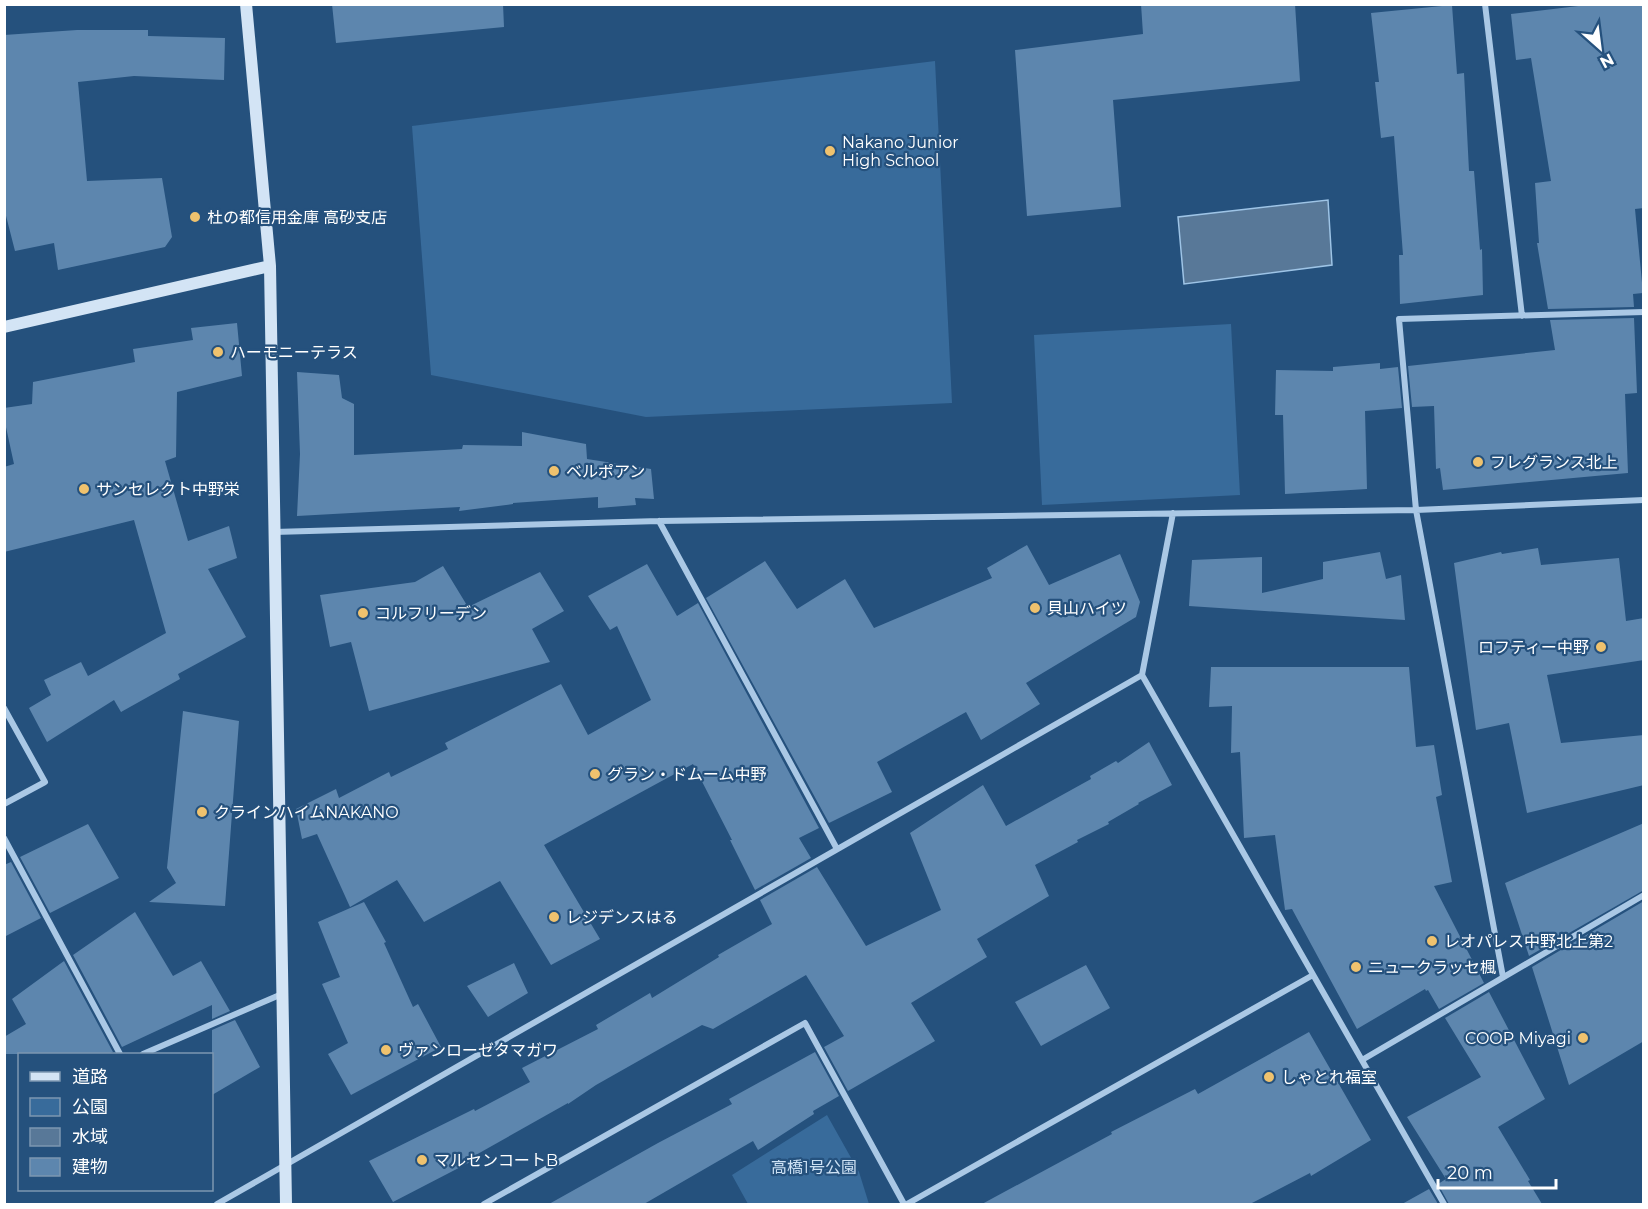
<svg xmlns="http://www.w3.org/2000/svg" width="1648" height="1209" viewBox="0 0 1648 1209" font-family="Montserrat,'Noto Sans JP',sans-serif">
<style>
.green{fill:#386b9b}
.water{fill:#587898;stroke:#9ec4e6;stroke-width:1.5}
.building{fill:#5d86ae}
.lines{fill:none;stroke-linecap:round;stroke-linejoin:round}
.street{stroke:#aac8e5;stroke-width:6}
.secondary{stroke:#d3e4f5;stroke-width:12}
.poi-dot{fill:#efc26e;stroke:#25517d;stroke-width:2}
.labels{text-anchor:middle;stroke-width:4.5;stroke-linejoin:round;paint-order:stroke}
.poi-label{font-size:16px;fill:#fff;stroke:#25517d;text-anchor:start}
.park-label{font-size:16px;fill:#cde1f4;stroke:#25517d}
</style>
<rect width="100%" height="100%" fill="#25517d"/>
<path class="green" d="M 935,61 L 952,403 L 646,417 L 431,375 L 412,126 Z
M 1231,324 L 1240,495 L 1042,505 L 1034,335 Z
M 827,1115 L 859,1172 L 869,1204 L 748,1204 L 732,1175 Z"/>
<path class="water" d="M 1328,200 L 1332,265 L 1184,284 L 1178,217 Z"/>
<path class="building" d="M 332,4 L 503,4 L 504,27 L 336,43 Z
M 1141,4 L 1295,4 L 1300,81 L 1113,100 L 1121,207 L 1027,216 L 1015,50 L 1143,34 Z
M 1595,4 L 1644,4 L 1644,208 L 1635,209 L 1643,293 L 1633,294 L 1634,307 L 1548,309 L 1537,243 L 1539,243 L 1535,183 L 1551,181 L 1531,58 L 1516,60 L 1511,14 Z
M 1452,5 L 1457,74 L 1464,73 L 1469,171 L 1474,171 L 1480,250 L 1482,249 L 1483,295 L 1400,304 L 1399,255 L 1403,255 L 1394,136 L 1381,138 L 1375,82 L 1379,82 L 1371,13 Z
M 77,30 L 148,30 L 148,36 L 225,38 L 224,80 L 134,76 L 78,82 L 87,181 L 162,178 L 172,237 L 165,247 L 58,270 L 54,243 L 15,251 L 4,208 L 4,35 Z
M 1634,318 L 1637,393 L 1625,394 L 1628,473 L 1443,490 L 1440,468 L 1436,469 L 1434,406 L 1412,407 L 1408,366 L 1555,350 L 1550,320 Z
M 237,323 L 242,376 L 177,392 L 176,457 L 165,461 L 188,541 L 229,526 L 237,558 L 208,569 L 246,637 L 178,674 L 180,679 L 121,712 L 114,700 L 47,742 L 29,708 L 51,695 L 44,680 L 81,662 L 88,676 L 166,633 L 134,520 L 4,552 L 4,467 L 14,464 L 4,418 L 4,408 L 32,404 L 33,382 L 135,362 L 133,349 L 193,340 L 191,328 Z
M 1380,363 L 1380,369 L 1398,367 L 1402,408 L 1365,411 L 1367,489 L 1285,494 L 1283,415 L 1275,415 L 1276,370 L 1333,371 L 1333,367 Z
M 297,372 L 339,375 L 342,398 L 354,404 L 354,455 L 462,449 L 463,445 L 522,446 L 522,432 L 586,444 L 587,459 L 651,469 L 654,499 L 635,498 L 636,505 L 598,508 L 598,497 L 513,503 L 513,504 L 459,511 L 460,507 L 297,516 L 300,454 Z
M 1027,545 L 1049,585 L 1120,554 L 1140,602 L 1136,617 L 1026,683 L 1040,704 L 981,740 L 966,712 L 877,762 L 892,792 L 829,823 L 706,598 L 765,561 L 797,609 L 845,579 L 874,628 L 992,578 L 987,568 Z
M 1538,548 L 1541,565 L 1619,558 L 1626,621 L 1644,618 L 1644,660 L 1547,675 L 1561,743 L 1644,735 L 1644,785 L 1527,813 L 1509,723 L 1476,730 L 1454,563 L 1501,552 L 1502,554 Z
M 1380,552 L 1386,579 L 1401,575 L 1405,620 L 1189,606 L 1192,560 L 1262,557 L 1262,593 L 1323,579 L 1323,562 Z
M 647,564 L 677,616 L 698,603 L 819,828 L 799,838 L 811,858 L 755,890 L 730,840 L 732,840 L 693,764 L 544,845 L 600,939 L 551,965 L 500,881 L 424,922 L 397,880 L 350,907 L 317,834 L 302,839 L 296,809 L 336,789 L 339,798 L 389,772 L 391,777 L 448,749 L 445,743 L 561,684 L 588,735 L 651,700 L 617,626 L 610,630 L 588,596 Z
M 443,566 L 468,607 L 540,572 L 564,611 L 532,629 L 550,662 L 369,711 L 351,642 L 330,647 L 320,595 L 415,582 Z
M 1211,667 L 1409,667 L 1416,747 L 1434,745 L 1442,795 L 1436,797 L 1452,882 L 1434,886 L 1484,983 L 1439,1009 L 1428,990 L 1426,991 L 1425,989 L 1357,1029 L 1292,909 L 1285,910 L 1275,835 L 1244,838 L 1240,752 L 1231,753 L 1232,706 L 1209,707 Z
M 183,711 L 239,721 L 225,906 L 149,902 L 176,883 L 167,868 Z
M 1149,742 L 1172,785 L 1138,803 L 1139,804 L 1108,822 L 1109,824 L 1077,840 L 1078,842 L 1035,865 L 1049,896 L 977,939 L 987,957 L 911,1003 L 935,1041 L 848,1091 L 824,1047 L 844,1036 L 806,975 L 713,1029 L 702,1025 L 596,1085 L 568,1104 L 568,1103 L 474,1156 L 476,1159 L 393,1202 L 369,1161 L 474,1109 L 475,1111 L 530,1082 L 522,1068 L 598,1029 L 596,1025 L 650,993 L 652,998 L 719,957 L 718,955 L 772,924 L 760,900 L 817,867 L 866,946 L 941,910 L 910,833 L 983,785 L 1006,826 L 1091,779 L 1090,776 L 1116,761 L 1118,763 Z
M 1644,823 L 1644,890 L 1529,956 L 1505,883 Z
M 88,824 L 119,878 L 50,913 L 20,857 Z
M 11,862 L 41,918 L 4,937 L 4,865 Z
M 1644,901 L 1644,1041 L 1569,1085 L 1532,967 Z
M 364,902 L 386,942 L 384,943 L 413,1007 L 418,1004 L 441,1047 L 351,1095 L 328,1054 L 348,1043 L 322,984 L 340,977 L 318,922 Z
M 135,912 L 173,976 L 201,961 L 230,1011 L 212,1019 L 212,1005 L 122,1047 L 73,955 Z
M 64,961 L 113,1052 L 107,1054 L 4,1054 L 4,1037 L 26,1024 L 12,999 Z
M 514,963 L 528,993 L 488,1017 L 467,986 Z
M 1086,965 L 1110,1008 L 1041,1046 L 1015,1002 Z
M 1489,992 L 1545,1099 L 1498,1127 L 1530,1180 L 1528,1181 L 1542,1204 L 1449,1204 L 1438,1184 L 1446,1179 L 1407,1117 L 1481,1077 L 1445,1018 Z
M 235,1020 L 260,1067 L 212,1095 L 212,1030 Z
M 1309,1032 L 1371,1140 L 1311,1176 L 1310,1173 L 1250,1204 L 982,1204 L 1112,1134 L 1111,1132 L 1195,1089 L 1198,1094 Z
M 815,1052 L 839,1096 L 813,1111 L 814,1114 L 758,1150 L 753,1141 L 644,1204 L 549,1204 L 658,1143 L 732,1104 L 729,1099 Z
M 1429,1189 L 1438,1204 L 1402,1204 Z"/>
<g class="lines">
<path class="street" d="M 1485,4 L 1522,316
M 659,521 L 837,849
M 274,532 L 659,521 L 1416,510 L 1644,500
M 1142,675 L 1173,513
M 4,708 L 45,782 L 4,804
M 4,838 L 120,1054
M 1503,977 L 1416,510 L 1399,319 L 1644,312
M 143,1054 L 282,994
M 1362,1060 L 1644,895
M 217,1204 L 1142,675 L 1444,1204
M 484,1204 L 805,1023 L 904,1204
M 907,1204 L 1313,975"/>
<path class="secondary" d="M 246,4 L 270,266 L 286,1204
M 4,327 L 270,266"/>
</g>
<g class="poi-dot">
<circle cx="830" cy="151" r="6"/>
<circle cx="195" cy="217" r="6"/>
<circle cx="218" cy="352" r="6"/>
<circle cx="1478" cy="462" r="6"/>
<circle cx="554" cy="471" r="6"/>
<circle cx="84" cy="489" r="6"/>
<circle cx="1035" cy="608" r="6"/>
<circle cx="363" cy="613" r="6"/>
<circle cx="1601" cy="647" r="6"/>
<circle cx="595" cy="774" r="6"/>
<circle cx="202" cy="812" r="6"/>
<circle cx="554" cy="917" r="6"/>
<circle cx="1432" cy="941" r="6"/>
<circle cx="1356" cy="967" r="6"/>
<circle cx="1583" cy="1038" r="6"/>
<circle cx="386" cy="1050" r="6"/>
<circle cx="1269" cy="1077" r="6"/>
<circle cx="422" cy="1160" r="6"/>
</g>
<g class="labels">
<g class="poi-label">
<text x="842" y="148">Nakano Junior<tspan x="842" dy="18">High School</tspan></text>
<text x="207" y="223">杜の都信用金庫 高砂支店</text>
<text x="230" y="358">ハーモニーテラス</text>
<text x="1490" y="468">フレグランス北上</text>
<text x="566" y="477">ベルポアン</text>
<text x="96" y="495">サンセレクト中野栄</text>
<text x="1047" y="614">貝山ハイツ</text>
<text x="375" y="619">コルフリーデン</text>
<text x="1589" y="653" text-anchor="end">ロフティー中野</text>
<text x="607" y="780">グラン・ドムーム中野</text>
<text x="214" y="818">クラインハイムNAKANO</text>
<text x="566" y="923">レジデンスはる</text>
<text x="1444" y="947">レオパレス中野北上第2</text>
<text x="1368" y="973">ニュークラッセ楓</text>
<text x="1571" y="1044" text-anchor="end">COOP Miyagi</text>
<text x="398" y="1056">ヴァンローゼタマガワ</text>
<text x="1281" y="1083">しゃとれ福室</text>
<text x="434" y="1166">マルセンコートB</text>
</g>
<g class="park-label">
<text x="814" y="1173">高橋1号公園</text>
</g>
</g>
<rect width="1648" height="1209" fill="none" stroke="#ffffff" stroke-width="12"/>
<rect x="18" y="1053" width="195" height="138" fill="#25517d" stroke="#7c97b1" stroke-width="1.5"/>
<rect x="30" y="1072" width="30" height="9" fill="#d3e4f5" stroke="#7c97b1" stroke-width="1.5"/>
<text x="72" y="1083" font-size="18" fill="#ffffff">道路</text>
<rect x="30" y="1098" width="30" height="18" fill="#386b9b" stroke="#7c97b1" stroke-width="1.5"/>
<text x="72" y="1113" font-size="18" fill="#ffffff">公園</text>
<rect x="30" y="1128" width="30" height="18" fill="#587898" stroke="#7c97b1" stroke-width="1.5"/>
<text x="72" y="1143" font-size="18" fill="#ffffff">水域</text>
<rect x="30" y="1158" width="30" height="18" fill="#5d86ae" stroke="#7c97b1" stroke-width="1.5"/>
<text x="72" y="1173" font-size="18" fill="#ffffff">建物</text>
<g transform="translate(1600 48) rotate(152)" stroke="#25517d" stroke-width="4.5" paint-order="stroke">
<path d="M0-4.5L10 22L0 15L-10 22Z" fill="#ffffff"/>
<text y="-9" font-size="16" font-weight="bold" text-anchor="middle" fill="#ffffff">N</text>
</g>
<path d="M1438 1179v9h118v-9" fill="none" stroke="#ffffff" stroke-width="3"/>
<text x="1447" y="1179" font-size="18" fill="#ffffff" stroke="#25517d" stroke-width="4.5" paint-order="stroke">20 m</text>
</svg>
